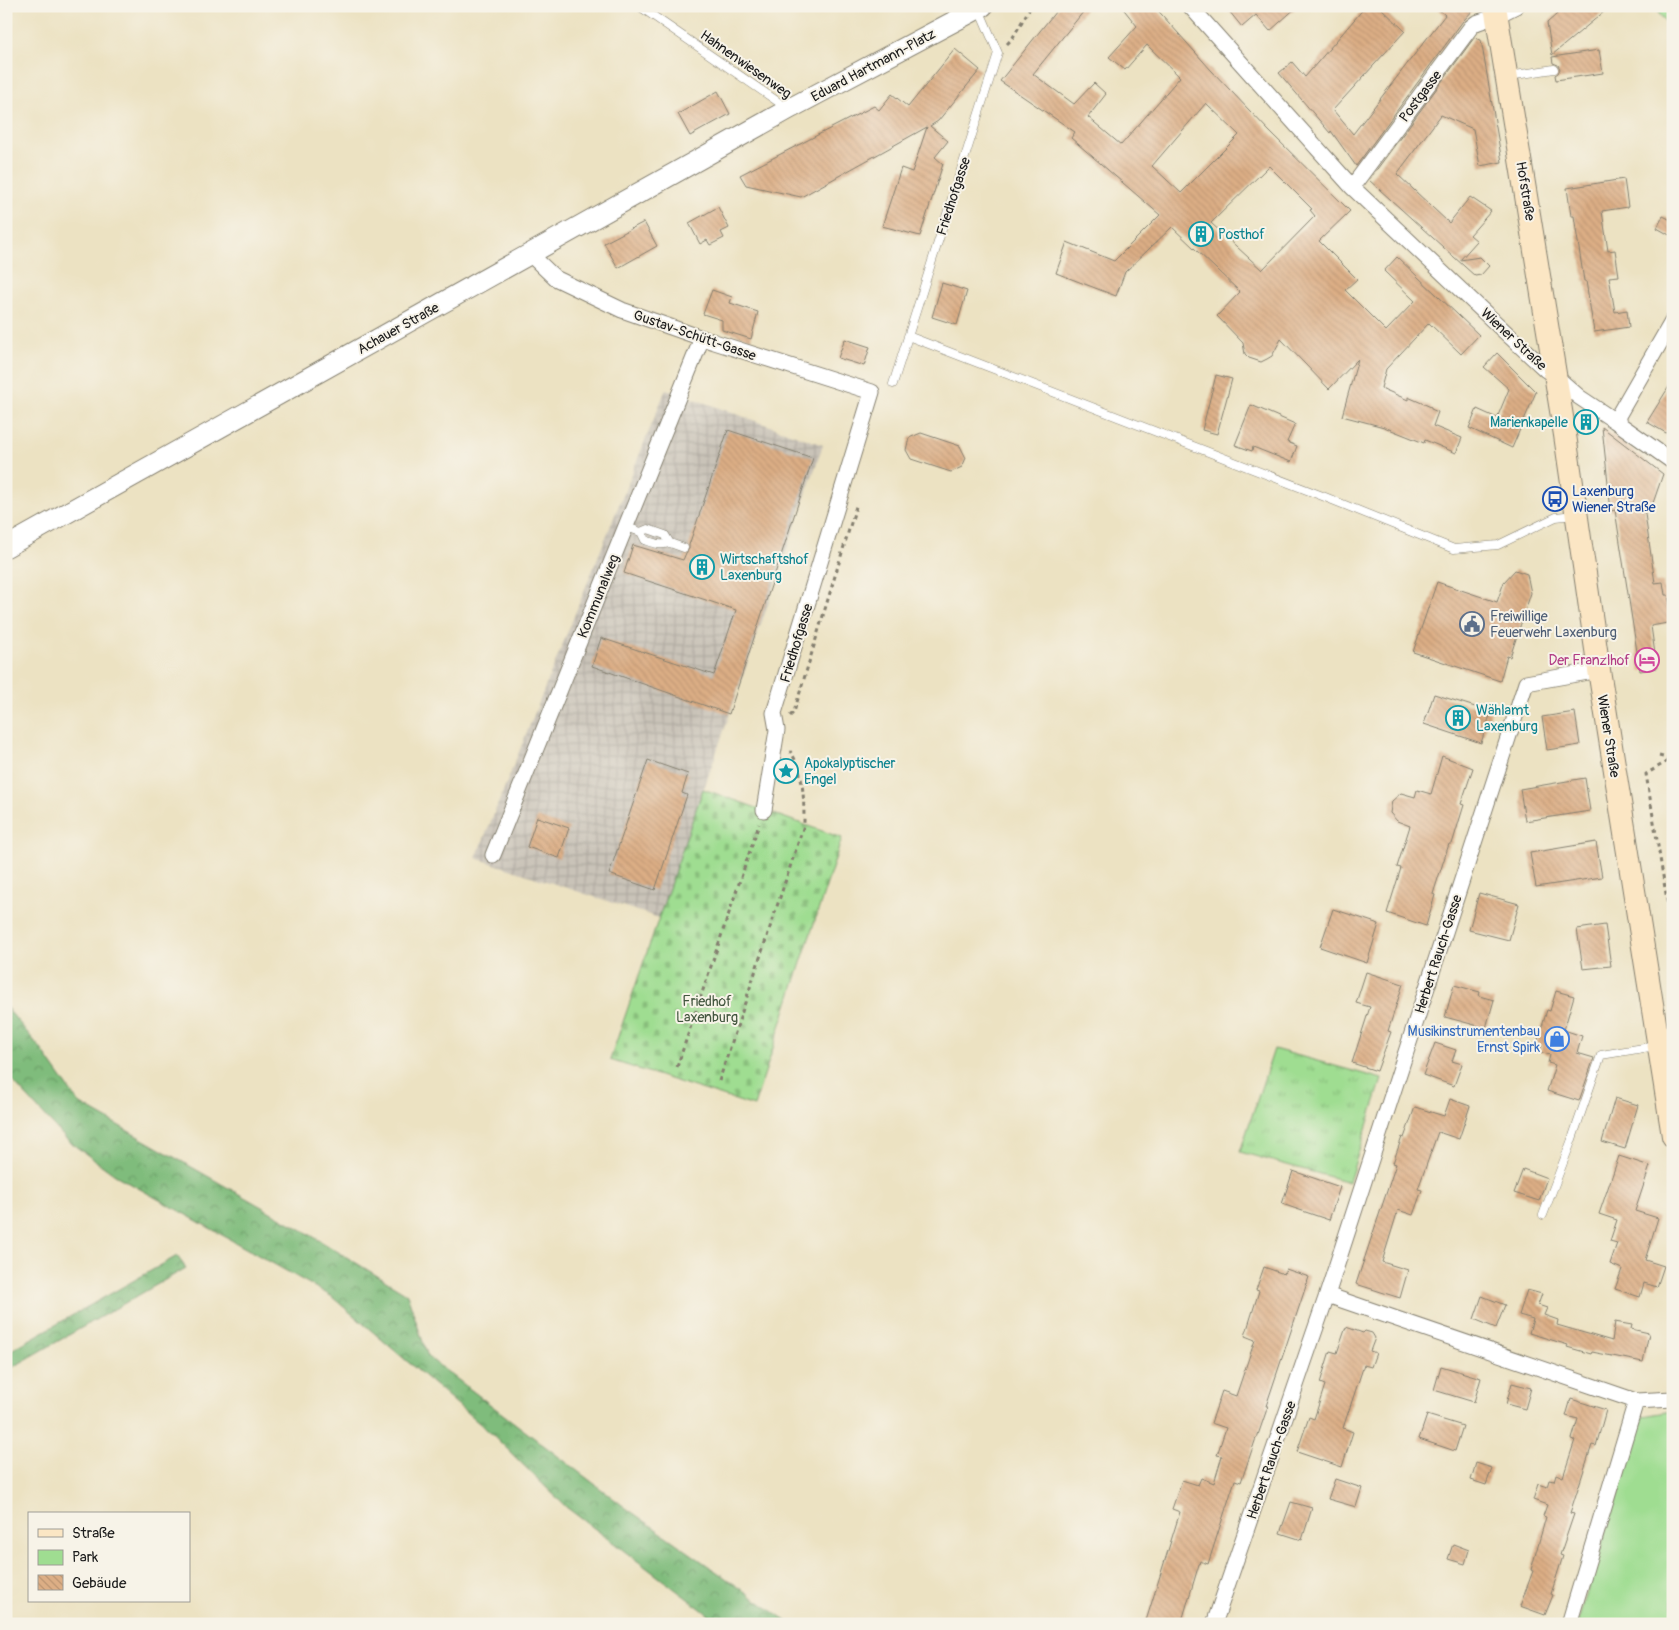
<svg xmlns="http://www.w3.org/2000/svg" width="1679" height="1630" viewBox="0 0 1679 1630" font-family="Pangolin,sans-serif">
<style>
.industrial{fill:url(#industrial-grid)}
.grass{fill:url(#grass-tufts);stroke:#5e7c56}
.forest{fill:url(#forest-crowns);stroke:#4e6c4c}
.cemetery{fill:url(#cemetery-stones);stroke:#5e7c56}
.green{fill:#9fdd91;stroke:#5e7c56}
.building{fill:url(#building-back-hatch);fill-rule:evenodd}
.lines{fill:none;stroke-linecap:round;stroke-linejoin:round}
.service-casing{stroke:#847f6f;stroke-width:9}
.minor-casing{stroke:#847f6f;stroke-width:17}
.tertiary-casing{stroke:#847f6f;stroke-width:22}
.secondary-casing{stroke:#847f6f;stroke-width:24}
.path{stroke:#847f6f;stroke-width:3;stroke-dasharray:4 4;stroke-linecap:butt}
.service{stroke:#fff;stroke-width:8}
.minor{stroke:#fff;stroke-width:15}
.tertiary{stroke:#fff;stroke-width:20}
.secondary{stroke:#fbe6c4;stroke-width:22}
.labels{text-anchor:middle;stroke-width:4;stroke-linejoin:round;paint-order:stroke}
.street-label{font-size:14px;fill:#1c1c1c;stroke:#f7f3e8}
.culture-label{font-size:14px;fill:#0d838f;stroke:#f7f3e8;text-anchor:start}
.transit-label{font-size:14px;fill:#164399;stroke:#f7f3e8;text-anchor:start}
.service-label{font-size:14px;fill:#4e5e75;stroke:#f7f3e8;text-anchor:start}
.hotel-label{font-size:14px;fill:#b23c85;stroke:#f7f3e8;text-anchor:end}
.park-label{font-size:14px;fill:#43563f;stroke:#f7f3e8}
.shop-label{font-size:14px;fill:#366cbe;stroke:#f7f3e8;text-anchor:end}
</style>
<defs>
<pattern id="industrial-grid" width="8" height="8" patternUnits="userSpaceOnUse" patternTransform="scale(1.25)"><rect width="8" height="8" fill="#c9c3b8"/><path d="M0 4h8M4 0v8" fill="none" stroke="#aca79e"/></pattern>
<pattern id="grass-tufts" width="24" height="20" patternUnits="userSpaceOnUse" patternTransform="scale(1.25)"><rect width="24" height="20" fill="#9fdd91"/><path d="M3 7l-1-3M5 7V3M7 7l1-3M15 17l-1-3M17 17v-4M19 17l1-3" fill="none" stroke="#88bd7c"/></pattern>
<pattern id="forest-crowns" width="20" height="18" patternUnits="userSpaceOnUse" patternTransform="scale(1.25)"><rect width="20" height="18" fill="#7fbc7b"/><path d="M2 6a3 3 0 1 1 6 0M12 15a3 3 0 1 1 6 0" fill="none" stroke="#679864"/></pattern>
<pattern id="cemetery-stones" width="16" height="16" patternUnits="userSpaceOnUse" patternTransform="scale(1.25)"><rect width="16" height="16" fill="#9fdd91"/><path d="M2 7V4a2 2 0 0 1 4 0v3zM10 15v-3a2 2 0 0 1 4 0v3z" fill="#88bd7c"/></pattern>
<pattern id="building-back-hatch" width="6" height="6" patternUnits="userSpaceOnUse" patternTransform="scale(1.25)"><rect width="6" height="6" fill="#dcae85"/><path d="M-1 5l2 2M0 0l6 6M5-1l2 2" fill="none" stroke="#bc9572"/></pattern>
</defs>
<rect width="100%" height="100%" fill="#f7f3e8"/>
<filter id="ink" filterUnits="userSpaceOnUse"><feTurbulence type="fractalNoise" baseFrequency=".02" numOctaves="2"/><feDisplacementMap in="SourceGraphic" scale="10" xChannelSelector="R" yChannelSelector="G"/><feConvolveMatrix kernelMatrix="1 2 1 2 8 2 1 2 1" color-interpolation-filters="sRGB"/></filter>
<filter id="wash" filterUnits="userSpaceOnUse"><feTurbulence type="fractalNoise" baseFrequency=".0096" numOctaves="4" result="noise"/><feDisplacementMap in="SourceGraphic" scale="20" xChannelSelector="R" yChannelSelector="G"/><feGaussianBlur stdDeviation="1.12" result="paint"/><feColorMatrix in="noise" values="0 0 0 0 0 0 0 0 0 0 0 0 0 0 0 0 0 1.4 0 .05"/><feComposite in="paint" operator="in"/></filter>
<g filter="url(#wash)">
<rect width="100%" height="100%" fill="#ece2c2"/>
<path class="industrial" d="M 666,389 L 823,445 L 659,918 L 476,858 Z"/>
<path class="grass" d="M 1653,6 L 1673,6 L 1673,31 Z
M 1274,1049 L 1382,1079 L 1349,1182 L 1240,1152 Z"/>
<path class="forest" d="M 6,1007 L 41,1049 L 79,1103 L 304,1231 L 407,1294 L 428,1357 L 626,1508 L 791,1624 L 721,1624 L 566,1507 L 493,1435 L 331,1296 L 115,1175 L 67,1140 L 6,1074 Z
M 177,1256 L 186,1268 L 6,1371 L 6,1353 Z"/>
<path class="cemetery" d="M 703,789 L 842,838 L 754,1106 L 610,1060 Z"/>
<path class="green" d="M 1673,1411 L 1673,1621 L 1668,1624 L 1577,1624 L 1643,1416 Z"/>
<g id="blocks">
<path class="building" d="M 1060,6 L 1088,6 L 1033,74 L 1074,104 L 1094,83 L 1106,94 L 1088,117 L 1121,145 L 1180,77 L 1147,45 L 1125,70 L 1109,57 L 1137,26 L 1121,6 L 1154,6 L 1211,70 L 1269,131 L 1350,211 L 1319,241 L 1357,279 L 1345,290 L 1386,331 L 1415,301 L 1384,271 L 1397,257 L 1479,335 L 1461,354 L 1429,323 L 1386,369 L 1381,388 L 1408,400 L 1408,397 L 1431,407 L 1431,409 L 1438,412 L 1433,426 L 1462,438 L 1456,453 L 1425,440 L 1424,443 L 1384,427 L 1342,416 L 1358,359 L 1329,389 L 1281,339 L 1272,356 L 1267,359 L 1261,362 L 1249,358 L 1245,354 L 1243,343 L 1217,316 L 1240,292 L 1172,227 L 1125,272 L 1116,296 L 1056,273 L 1067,242 L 1114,261 L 1160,215 L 1071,138 L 1075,132 L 1000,81 ZM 1206,103 L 1239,135 L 1181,193 L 1152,166 ZM 1269,166 L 1312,209 L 1310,210 L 1315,216 L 1262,270 L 1211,223 Z
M 1225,6 L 1298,6 L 1270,31 L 1256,15 L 1242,27 Z
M 1366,6 L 1379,6 L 1405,31 L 1333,110 L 1353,134 L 1445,15 L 1435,6 L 1477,6 L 1463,21 L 1356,166 L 1331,131 L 1330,133 L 1279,73 L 1292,62 L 1305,77 Z
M 1566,6 L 1611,6 L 1552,55 L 1547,23 Z
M 1474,38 L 1481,40 L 1502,162 L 1480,166 L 1473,129 L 1441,115 L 1397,174 L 1449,223 L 1470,197 L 1491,211 L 1470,235 L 1477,241 L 1460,260 L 1480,257 L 1489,266 L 1481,275 L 1475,276 L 1369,180 Z
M 955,49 L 980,70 L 938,121 L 930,126 L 948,141 L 935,157 L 943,164 L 920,236 L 882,226 L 901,168 L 912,172 L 927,127 L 801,197 L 746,185 L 740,175 L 874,106 L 879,110 L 892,94 L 908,107 Z
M 1599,50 L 1603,73 L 1556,80 L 1555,75 L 1558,73 L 1560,69 L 1558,65 L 1553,63 L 1552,57 Z
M 718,91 L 730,114 L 690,136 L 678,114 Z
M 1624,179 L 1628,207 L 1602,211 L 1608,251 L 1615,250 L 1619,276 L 1609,277 L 1615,312 L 1627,310 L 1629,327 L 1594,332 L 1586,281 L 1584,281 L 1574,216 L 1571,216 L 1567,188 Z
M 718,207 L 729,228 L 721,232 L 724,238 L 710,245 L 707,240 L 700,244 L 689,223 Z
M 1663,216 L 1673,221 L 1673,237 L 1657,228 Z
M 644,222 L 657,246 L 618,268 L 604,243 Z
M 942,283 L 967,291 L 957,325 L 932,317 Z
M 712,290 L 732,297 L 730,303 L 758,312 L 751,339 L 722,330 L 722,320 L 703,314 Z
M 845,339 L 870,347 L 864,366 L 838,358 Z
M 1497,353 L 1536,392 L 1512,448 L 1469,428 L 1477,409 L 1497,418 L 1509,389 L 1484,367 Z
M 1216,375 L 1232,379 L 1217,434 L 1202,430 Z
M 1673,380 L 1673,437 L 1647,422 Z
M 1251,405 L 1295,424 L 1287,442 L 1297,446 L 1291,462 L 1253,447 L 1252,451 L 1235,445 Z
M 1602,427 L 1663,474 L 1652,506 L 1644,507 L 1655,583 L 1663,582 L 1665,595 L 1668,595 L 1673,621 L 1673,622 L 1651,626 L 1657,668 L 1640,671 L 1615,510 L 1611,511 Z
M 728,430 L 813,458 L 729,714 L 592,666 L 601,638 L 714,675 L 736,610 L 624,573 L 633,545 L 683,560 L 686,553 L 689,549 L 689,545 Z
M 921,433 L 960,446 L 966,458 L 962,467 L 951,472 L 911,459 L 906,450 L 909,438 Z
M 1515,570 L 1527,574 L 1531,593 L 1510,657 L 1507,656 L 1500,681 L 1413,652 L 1437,582 L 1497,602 L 1504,582 Z
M 1434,694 L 1491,712 L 1481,743 L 1424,724 Z
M 1575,712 L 1580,745 L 1547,750 L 1542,717 Z
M 1442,756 L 1473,768 L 1461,804 L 1464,805 L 1452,844 L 1449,844 L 1433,894 L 1435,895 L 1426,926 L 1387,913 L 1401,868 L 1397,867 L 1410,826 L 1397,821 L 1390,813 L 1392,801 L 1401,793 L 1415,797 L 1417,790 L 1431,794 Z
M 648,760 L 688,774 L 682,793 L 687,795 L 655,890 L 609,874 Z
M 1585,778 L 1590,811 L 1525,821 L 1520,789 Z
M 537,817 L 569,828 L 559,858 L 527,847 Z
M 1596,842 L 1602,877 L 1536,887 L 1530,853 Z
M 1479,893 L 1519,904 L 1509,940 L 1469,930 Z
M 1333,909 L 1379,924 L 1367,963 L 1320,947 Z
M 1605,925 L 1611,966 L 1583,969 L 1577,929 Z
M 1366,972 L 1403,984 L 1388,1031 L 1391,1032 L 1377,1071 L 1352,1063 L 1370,1007 L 1356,1003 Z
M 1454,985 L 1480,992 L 1479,996 L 1494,1000 L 1486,1028 L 1445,1017 Z
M 1556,991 L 1574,996 L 1564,1030 L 1582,1036 L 1577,1053 L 1594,1058 L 1579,1101 L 1547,1091 L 1555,1065 L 1548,1063 L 1550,1055 L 1540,1052 L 1542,1045 L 1537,1043 L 1547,1010 L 1550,1011 Z
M 1435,1043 L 1456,1050 L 1452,1061 L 1462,1064 L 1454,1086 L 1423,1075 Z
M 1615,1098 L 1638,1105 L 1625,1149 L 1602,1142 Z
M 1450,1099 L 1470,1106 L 1459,1139 L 1438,1132 L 1418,1189 L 1422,1190 L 1413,1215 L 1398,1210 L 1382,1262 L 1408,1270 L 1400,1298 L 1356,1284 L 1396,1164 L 1393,1163 L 1402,1137 L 1404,1138 L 1415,1107 L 1444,1116 Z
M 1619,1156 L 1650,1166 L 1635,1211 L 1658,1218 L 1645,1260 L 1664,1266 L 1657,1287 L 1644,1283 L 1640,1297 L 1615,1289 L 1622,1269 L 1610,1264 L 1617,1243 L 1610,1241 L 1617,1220 L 1599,1214 Z
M 1523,1169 L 1547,1178 L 1539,1201 L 1514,1193 Z
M 1293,1171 L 1340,1187 L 1329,1220 L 1282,1204 Z
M 1264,1267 L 1284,1274 L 1286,1269 L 1309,1277 L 1266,1406 L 1268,1406 L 1257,1438 L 1256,1438 L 1241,1482 L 1235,1480 L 1208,1564 L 1200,1561 L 1181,1624 L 1145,1624 L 1180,1512 L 1172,1509 L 1182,1480 L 1198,1485 L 1201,1478 L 1214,1483 L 1222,1456 L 1217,1455 L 1226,1428 L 1211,1423 L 1222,1391 L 1236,1396 L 1255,1340 L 1245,1336 L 1259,1291 L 1256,1290 Z
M 1527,1290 L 1542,1294 L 1538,1305 L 1547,1308 L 1544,1315 L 1558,1320 L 1557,1325 L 1612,1341 L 1615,1322 L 1632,1325 L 1631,1329 L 1649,1333 L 1643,1362 L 1592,1352 L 1591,1354 L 1567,1347 L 1568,1345 L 1529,1333 L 1533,1319 L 1519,1315 Z
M 1482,1296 L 1505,1305 L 1496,1328 L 1474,1319 Z
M 1346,1327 L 1363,1333 L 1365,1331 L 1372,1333 L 1375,1338 L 1370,1351 L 1376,1353 L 1371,1367 L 1364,1365 L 1343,1428 L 1353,1432 L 1342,1467 L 1297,1452 L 1309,1417 L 1314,1419 L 1325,1385 L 1320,1383 L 1330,1351 L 1337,1353 Z
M 1441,1366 L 1481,1378 L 1474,1402 L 1434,1390 Z
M 1512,1383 L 1531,1388 L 1525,1409 L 1506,1404 Z
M 1571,1399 L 1606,1410 L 1596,1446 L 1592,1445 L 1570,1513 L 1574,1514 L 1560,1555 L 1563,1556 L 1551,1594 L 1553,1595 L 1545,1615 L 1520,1606 L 1533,1571 L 1531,1570 L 1546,1517 L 1543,1516 L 1547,1505 L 1533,1500 L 1538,1484 L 1547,1487 L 1549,1480 L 1554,1481 L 1556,1474 L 1563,1477 L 1575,1440 L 1572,1439 L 1578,1419 L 1566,1416 Z
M 1427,1415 L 1463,1426 L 1455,1451 L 1419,1439 Z
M 1476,1463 L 1492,1468 L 1486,1485 L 1471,1480 Z
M 1335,1479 L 1362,1488 L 1356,1507 L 1328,1499 Z
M 1291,1502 L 1312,1508 L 1302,1540 L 1280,1533 Z
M 1453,1544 L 1469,1550 L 1465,1564 L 1448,1559 Z"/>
</g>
</g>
<g filter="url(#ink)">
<use href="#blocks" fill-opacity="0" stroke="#847f6f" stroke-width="1"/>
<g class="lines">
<defs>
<path id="service" d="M 639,6 L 787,108
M 1509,76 L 1554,69
M 908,336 L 1325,497 L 1454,549 L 1498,545 L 1556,517 L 1574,515
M 893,384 L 998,53 L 979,9
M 626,527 L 641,532 L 645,540 C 654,543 660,546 670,543
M 641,532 L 648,529 L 665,535 L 670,543 L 684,548
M 1543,1215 L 1571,1142 L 1601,1055 L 1656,1046"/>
<path id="minor" d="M 1190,6 L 1352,187 L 1502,329 L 1546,370 L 1555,376 L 1579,397 L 1615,421 L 1673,462
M 1352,187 L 1471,27 L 1476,23 L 1496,16 L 1516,6
M 530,254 L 555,278 L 622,310 L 702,338 L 872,392 L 774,713 L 777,730 L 764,810
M 1615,421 L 1673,320
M 493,855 L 702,338
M 1327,1295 L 1636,1401 L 1673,1399
M 1214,1624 L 1327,1295 L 1526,683 L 1599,670
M 1569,1624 L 1636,1401"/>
<path id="tertiary" d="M 6,547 L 789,109 L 983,6"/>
<path id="secondary" d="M 1495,6 L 1565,435 L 1599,670 L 1673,1136"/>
</defs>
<use href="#service" class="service-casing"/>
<use href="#minor" class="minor-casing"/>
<use href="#tertiary" class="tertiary-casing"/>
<use href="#secondary" class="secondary-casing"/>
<path class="path" d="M 1007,44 L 1012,39 L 1031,6
M 790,716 L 794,712 L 857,503
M 1659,756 L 1671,759 L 1646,774 L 1669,912
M 677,1067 L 759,824
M 719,1081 L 804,825 C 804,800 804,771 790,751"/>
<use href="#service" class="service"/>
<use href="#minor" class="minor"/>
<use href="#tertiary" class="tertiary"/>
<use href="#secondary" class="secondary"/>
</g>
</g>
<defs>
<symbol id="building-ring" viewBox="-11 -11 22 22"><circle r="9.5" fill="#f7f3e8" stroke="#0f9aa8" stroke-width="1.5"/><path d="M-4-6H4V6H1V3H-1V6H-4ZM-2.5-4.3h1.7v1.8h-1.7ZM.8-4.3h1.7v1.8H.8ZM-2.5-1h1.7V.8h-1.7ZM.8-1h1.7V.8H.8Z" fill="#0f9aa8"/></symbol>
<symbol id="bus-ring" viewBox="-11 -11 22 22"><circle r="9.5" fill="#f7f3e8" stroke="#1a4fb4" stroke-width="1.5"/><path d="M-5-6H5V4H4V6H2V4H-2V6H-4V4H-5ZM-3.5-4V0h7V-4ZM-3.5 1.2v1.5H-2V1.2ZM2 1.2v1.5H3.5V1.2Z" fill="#1a4fb4"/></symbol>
<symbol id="civic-ring" viewBox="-11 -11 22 22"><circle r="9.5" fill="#f7f3e8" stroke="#5c6f8a" stroke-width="1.5"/><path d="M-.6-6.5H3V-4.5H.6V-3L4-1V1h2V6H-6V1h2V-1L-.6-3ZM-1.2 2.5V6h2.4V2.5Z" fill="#5c6f8a"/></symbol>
<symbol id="hotel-ring" viewBox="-11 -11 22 22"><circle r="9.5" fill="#f7f3e8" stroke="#d1479c" stroke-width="1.5"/><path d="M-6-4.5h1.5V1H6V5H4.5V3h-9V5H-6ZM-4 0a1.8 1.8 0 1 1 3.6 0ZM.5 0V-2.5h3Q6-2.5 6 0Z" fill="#d1479c"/></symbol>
<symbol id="sight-ring" viewBox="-11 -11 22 22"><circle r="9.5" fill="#f7f3e8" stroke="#0f9aa8" stroke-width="1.5"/><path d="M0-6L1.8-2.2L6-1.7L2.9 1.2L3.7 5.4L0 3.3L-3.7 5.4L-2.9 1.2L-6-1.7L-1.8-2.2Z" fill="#0f9aa8"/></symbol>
<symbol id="shop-ring" viewBox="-11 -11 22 22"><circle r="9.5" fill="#f7f3e8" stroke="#3f7fe0" stroke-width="1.5"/><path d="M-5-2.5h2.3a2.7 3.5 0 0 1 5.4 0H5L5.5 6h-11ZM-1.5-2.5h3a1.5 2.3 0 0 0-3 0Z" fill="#3f7fe0"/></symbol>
</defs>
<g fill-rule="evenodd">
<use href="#building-ring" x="1187" y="220" width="28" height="28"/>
<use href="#building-ring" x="1572" y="408" width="28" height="28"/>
<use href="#bus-ring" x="1541" y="485" width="28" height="28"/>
<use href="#building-ring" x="688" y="553" width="28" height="28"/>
<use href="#civic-ring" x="1458" y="610" width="28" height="28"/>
<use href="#hotel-ring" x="1633" y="646" width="28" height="28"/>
<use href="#building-ring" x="1444" y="704" width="28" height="28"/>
<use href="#sight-ring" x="772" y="757" width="28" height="28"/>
<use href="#shop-ring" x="1543" y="1025" width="28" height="28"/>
</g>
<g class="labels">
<g class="street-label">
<text transform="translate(746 64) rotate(35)" y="5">Hahnenwiesenweg</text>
<text transform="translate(873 65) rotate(-28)" y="5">Eduard Hartmann-Platz</text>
<text transform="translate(1420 96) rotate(-53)" y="5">Postgasse</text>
<text transform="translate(1526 191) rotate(81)" y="5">Hofstraße</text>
<text transform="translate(953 196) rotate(-72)" y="5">Friedhofgasse</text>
<text transform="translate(398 328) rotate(-29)" y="5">Achauer Straße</text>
<text transform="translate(695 335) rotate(19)" y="5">Gustav-Schütt-Gasse</text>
<text transform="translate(1514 339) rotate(43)" y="5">Wiener Straße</text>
<text transform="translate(598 596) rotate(-68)" y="5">Kommunalweg</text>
<text transform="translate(796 643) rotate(-73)" y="5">Friedhofgasse</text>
<text transform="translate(1609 736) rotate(81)" y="5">Wiener Straße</text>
<text transform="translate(1438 954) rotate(-72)" y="5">Herbert Rauch-Gasse</text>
<text transform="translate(1271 1460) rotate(-71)" y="5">Herbert Rauch-Gasse</text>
</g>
<g class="culture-label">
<text x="1218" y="239">Posthof</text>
<text x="1568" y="427" text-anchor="end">Marienkapelle</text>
<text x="720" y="564">Wirtschaftshof<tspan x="720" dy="16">Laxenburg</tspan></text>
<text x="1476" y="715">Wählamt<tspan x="1476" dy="16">Laxenburg</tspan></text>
<text x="804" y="768">Apokalyptischer<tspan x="804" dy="16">Engel</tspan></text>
</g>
<g class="transit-label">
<text x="1572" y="496">Laxenburg<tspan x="1572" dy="16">Wiener Straße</tspan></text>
</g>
<g class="service-label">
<text x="1490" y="621">Freiwillige<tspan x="1490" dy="16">Feuerwehr Laxenburg</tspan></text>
</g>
<g class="hotel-label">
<text x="1630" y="665">Der Franzlhof</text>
</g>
<g class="park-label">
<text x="707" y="1006">Friedhof<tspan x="707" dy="16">Laxenburg</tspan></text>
</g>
<g class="shop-label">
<text x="1540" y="1036">Musikinstrumentenbau<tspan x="1540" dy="16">Ernst Spirk</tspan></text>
</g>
</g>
<rect width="1679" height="1630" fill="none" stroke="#f7f3e8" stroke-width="25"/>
<rect x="28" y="1512" width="162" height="90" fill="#f7f3e8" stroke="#9f9d96"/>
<rect x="38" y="1529" width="25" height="8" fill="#fbe6c4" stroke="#9f9d96"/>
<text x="72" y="1538" font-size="15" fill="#1c1c1c">Straße</text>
<rect x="38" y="1550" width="25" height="15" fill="#9fdd91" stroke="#9f9d96"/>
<text x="72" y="1562" font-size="15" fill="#1c1c1c">Park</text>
<rect x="38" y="1575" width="25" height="15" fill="url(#building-back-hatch)" stroke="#9f9d96"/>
<text x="72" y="1588" font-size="15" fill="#1c1c1c">Gebäude</text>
</svg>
